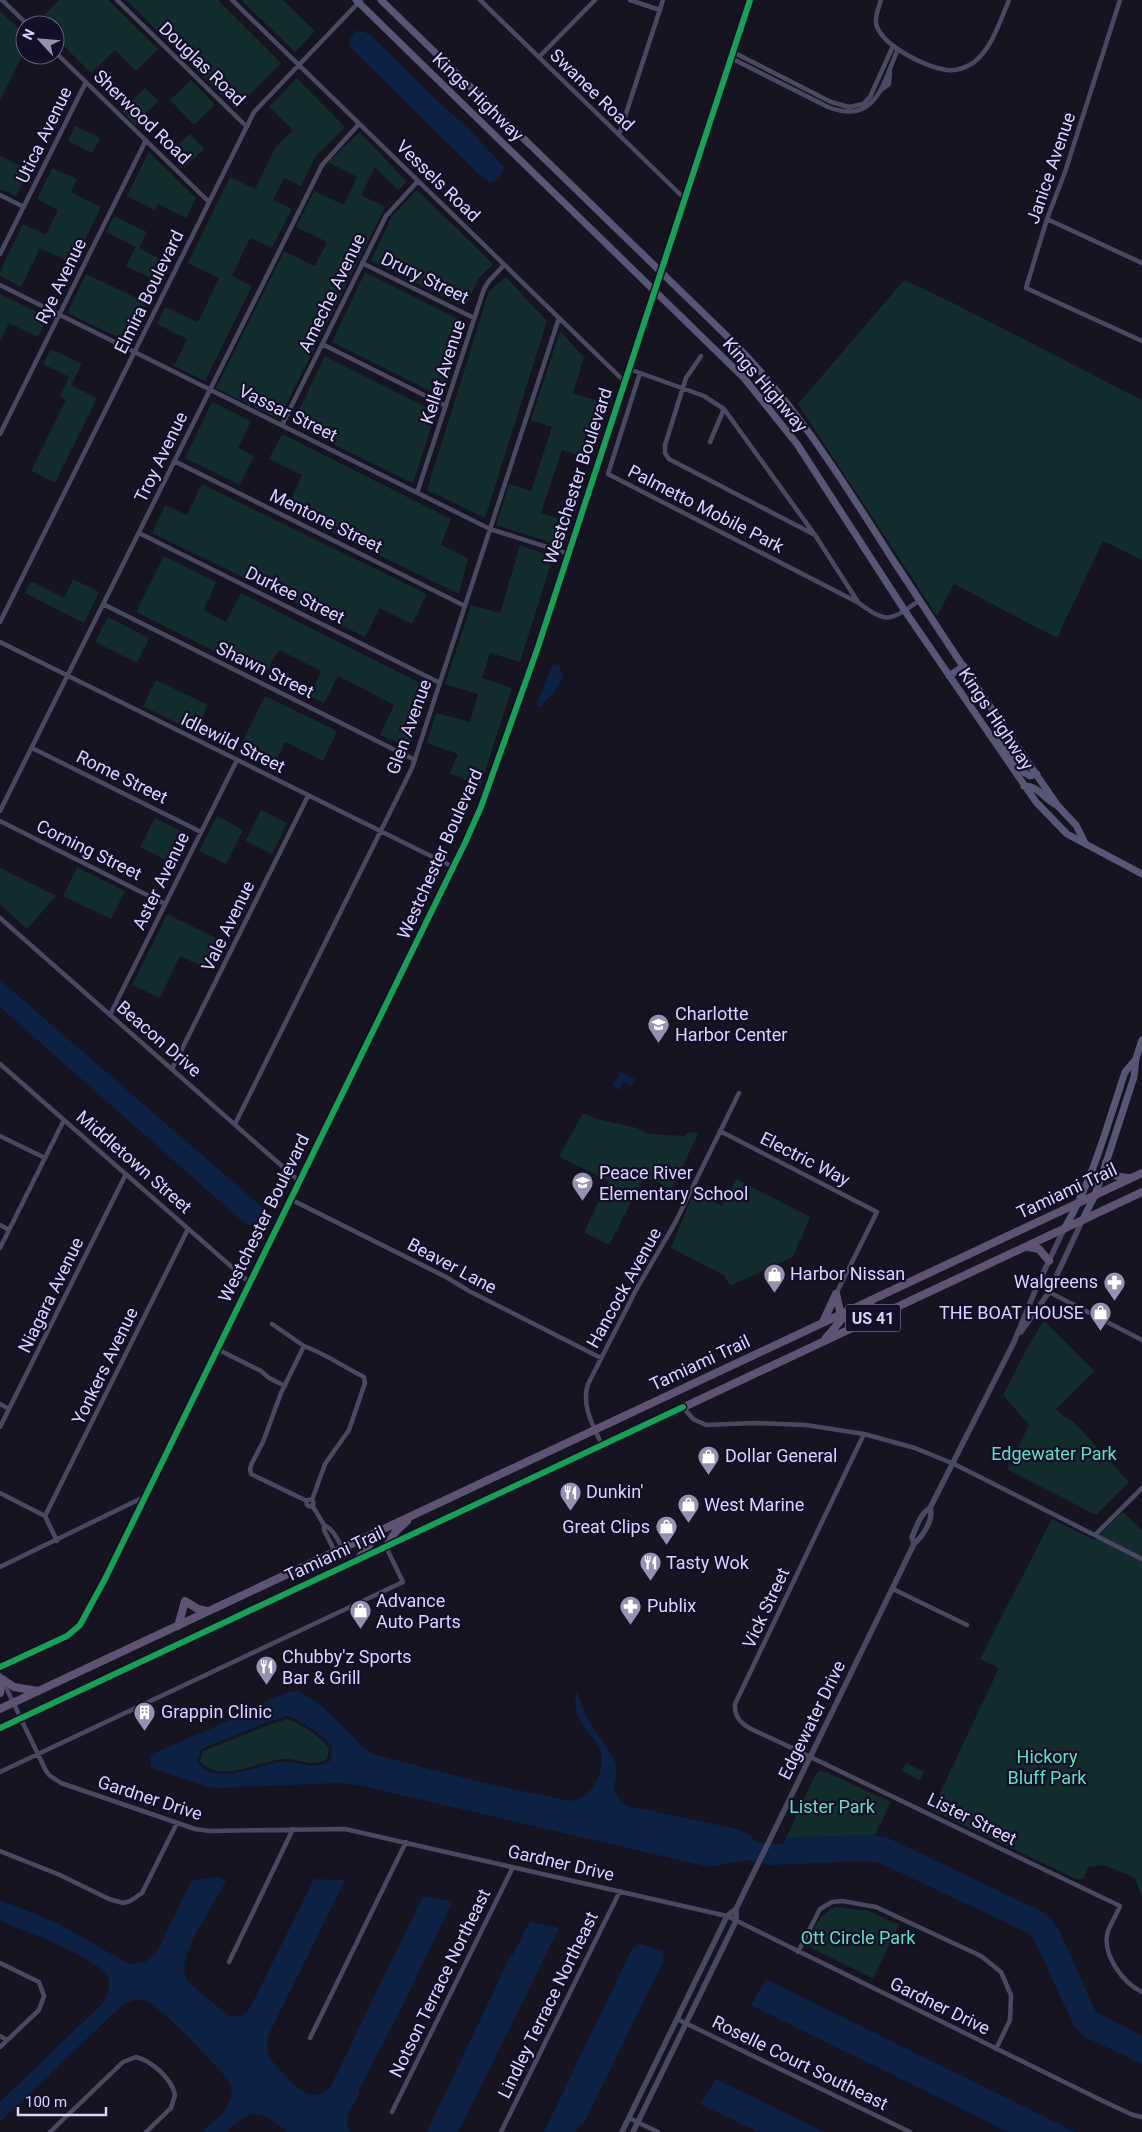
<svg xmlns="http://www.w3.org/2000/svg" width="1142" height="2132" viewBox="0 0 1142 2132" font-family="Roboto,sans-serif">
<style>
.green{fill:#132c2d}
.water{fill:#0d2144;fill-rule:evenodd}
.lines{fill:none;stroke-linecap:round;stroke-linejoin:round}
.minor{stroke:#4a4962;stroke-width:4.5}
.tertiary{stroke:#4a4962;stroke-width:5.5}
.secondary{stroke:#575674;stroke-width:7}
.primary{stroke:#5e5373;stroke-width:8}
.cycleway-casing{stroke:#130f26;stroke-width:9}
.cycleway{stroke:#1a9f57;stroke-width:6}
.labels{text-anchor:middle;stroke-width:4.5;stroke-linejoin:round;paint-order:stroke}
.shield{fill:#130f26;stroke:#9e99be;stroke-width:1}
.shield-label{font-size:16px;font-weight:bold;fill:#d9d4ff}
.street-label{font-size:18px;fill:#d9d4ff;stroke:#130f26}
.poi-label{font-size:18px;fill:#d9d4ff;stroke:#130f26;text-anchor:start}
.park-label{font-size:18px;fill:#5fe0c0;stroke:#130f26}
</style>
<rect width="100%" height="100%" fill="#161421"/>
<path class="green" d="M 59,0 L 108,0 L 158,49 L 136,71 L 115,50 L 91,73 L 55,37 L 55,25 L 43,25 L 39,21 Z
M 126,0 L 218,0 L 281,63 L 236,109 Z
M 241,0 L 283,0 L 315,31 L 295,52 Z
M 0,11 L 25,34 L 25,50 L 0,101 Z
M 297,78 L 345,127 L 315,157 L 301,186 L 284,178 L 273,200 L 292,209 L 272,248 L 250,238 L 232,276 L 252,286 L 205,381 L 174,366 L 187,339 L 157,324 L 165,307 L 198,322 L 219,278 L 188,263 L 230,177 L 255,189 L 275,148 L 293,130 L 269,107 Z
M 191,80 L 215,105 L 194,125 L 170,100 Z
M 145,88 L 158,101 L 135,125 L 122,111 Z
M 75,126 L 100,138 L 92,153 L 68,141 Z
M 360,132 L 407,182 L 398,190 L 375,167 L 361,195 L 385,207 L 279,419 L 216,388 L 284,251 L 315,266 L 327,242 L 296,227 L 314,191 L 344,205 L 357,177 L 328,162 Z
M 190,134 L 204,149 L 184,167 L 170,152 Z
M 149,152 L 196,198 L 186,218 L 158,204 L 155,210 L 127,196 Z
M 0,156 L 29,170 L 16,196 L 0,189 Z
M 52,168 L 77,179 L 71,192 L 101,207 L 73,264 L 40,248 L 21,287 L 0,276 L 0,271 L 23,224 L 46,235 L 58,210 L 37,199 Z
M 417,190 L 493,264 L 479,278 L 465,307 L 371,261 L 392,216 Z
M 114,216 L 147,232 L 139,248 L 168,263 L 159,282 L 126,266 L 136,247 L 106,232 Z
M 365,272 L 466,323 L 442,397 L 332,342 Z
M 86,274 L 147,303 L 128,342 L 67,313 Z
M 506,277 L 547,321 L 485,518 L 427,490 L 489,291 Z
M 904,280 L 949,301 L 1142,400 L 1142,560 L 1103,541 L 1057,638 L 954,584 L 937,616 L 798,404 Z
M 0,294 L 48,317 L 38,337 L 9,323 L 0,342 Z
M 560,331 L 584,357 L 573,393 L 604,403 L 586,458 L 562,450 L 541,513 L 566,521 L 558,545 L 496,525 L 509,484 L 531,491 L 552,427 L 531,420 Z
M 51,349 L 82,364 L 71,385 L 97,398 L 55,483 L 31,471 L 66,400 L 60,396 L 69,377 L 43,364 Z
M 325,356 L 436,412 L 413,483 L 292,424 Z
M 212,402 L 251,421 L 238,448 L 254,456 L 240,485 L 185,458 Z
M 282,434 L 451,519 L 441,545 L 468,558 L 459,594 L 286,510 L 302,475 L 269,459 Z
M 202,484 L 427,594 L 412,624 L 380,608 L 365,637 L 152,533 L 165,505 L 187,515 Z
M 520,545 L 553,557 L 520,662 L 490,653 L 482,678 L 512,688 L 480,787 L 450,773 L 458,754 L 427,743 L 436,713 L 470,722 L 478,694 L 445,684 L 471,605 L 500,613 Z
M 164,556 L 216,582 L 204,610 L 226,622 L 241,593 L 428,687 L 410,748 L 380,735 L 394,705 L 338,676 L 324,703 L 310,696 L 321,671 L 279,650 L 264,676 L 136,612 Z
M 73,579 L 99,592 L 84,623 L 25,593 L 31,581 L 64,598 Z
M 108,617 L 149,638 L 137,663 L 95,642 Z
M 156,680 L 208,705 L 195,732 L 143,706 Z
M 265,696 L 337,731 L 323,761 L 285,742 L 271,770 L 237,753 Z
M 261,810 L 287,823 L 272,854 L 246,841 Z
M 217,816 L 243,830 L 226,864 L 199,851 Z
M 155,818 L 183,832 L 168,861 L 140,847 Z
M 77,867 L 125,891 L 111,919 L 63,896 Z
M 0,868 L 56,896 L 27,929 L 0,904 Z
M 167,914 L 224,942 L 210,970 L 180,956 L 160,998 L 132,985 Z
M 583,1113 L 597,1119 L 637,1128 L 648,1134 L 685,1136 L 688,1133 L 694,1132 L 698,1134 L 672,1189 L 644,1177 L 609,1245 L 584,1232 L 609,1181 L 559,1157 Z
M 736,1179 L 810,1217 L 793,1257 L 730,1286 L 724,1275 L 671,1248 L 694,1192 L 722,1206 Z
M 1044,1320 L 1094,1371 L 1056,1409 L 1063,1416 L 1073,1421 L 1129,1482 L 1096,1515 L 1007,1469 L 1029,1425 L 1003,1395 L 1026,1350 Z
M 1123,1512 L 1142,1530 L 1142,1897 L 1135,1878 L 1104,1865 L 1088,1867 L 1083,1879 L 1076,1879 L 932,1810 L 999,1668 L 980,1659 L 1052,1519 L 1094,1540 Z
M 288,1719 C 303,1725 319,1735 329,1748 L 327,1759 C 311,1768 299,1758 282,1759 C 258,1762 219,1784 200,1761 L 203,1751 L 271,1724 Z
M 906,1763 L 924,1772 L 920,1780 L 902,1771 Z
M 820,1771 L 826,1772 L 891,1802 L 875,1835 L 786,1838 L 815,1775 Z
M 835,1907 L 869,1911 L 899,1925 L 873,1978 L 813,1949 L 809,1945 C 809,1932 823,1911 835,1907 Z"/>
<path class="water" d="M 356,31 L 363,31 L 370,35 L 442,105 L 469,129 L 504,167 C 502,176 499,179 490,183 L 478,173 L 355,52 L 350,46 L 349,40 Z
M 553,664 L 559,665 L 563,677 L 554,693 L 543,703 L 543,706 L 540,707 L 537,703 Z
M 0,980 L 262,1207 L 268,1214 L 262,1223 L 256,1226 L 248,1225 L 242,1221 L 0,1007 Z
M 621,1072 L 635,1079 L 632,1086 L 622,1082 L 620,1090 L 612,1086 Z
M 577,1690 C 581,1711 594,1728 605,1745 C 608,1751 613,1756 615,1762 C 622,1782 601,1787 628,1806 L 733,1828 L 749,1834 L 756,1842 L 782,1844 L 786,1838 L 869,1835 L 886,1837 L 1045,1913 L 1058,1928 L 1096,2012 L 1142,2036 L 1142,2064 L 1085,2037 L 1074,2026 L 1038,1948 L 1033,1938 L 1026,1932 L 880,1863 L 867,1861 L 772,1865 L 745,1860 L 709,1867 L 358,1785 L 339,1783 L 216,1788 L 204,1786 L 151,1768 L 150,1755 L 235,1718 L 275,1697 L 291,1691 L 299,1692 L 317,1702 L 356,1740 L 359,1745 L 376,1755 L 480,1782 L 570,1801 C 583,1798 592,1792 597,1780 C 614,1741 583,1739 576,1709 C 574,1703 576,1696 577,1690 ZM 287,1716 C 304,1722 321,1733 332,1747 L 330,1761 C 310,1772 301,1760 281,1762 C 258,1765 214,1787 197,1762 L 201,1749 L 270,1721 Z
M 218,1877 L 226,1881 C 215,1901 188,1942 185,1962 C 183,1971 185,1978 190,1984 L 229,2016 C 238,2018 244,2015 250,2008 L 314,1879 L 345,1880 L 269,2034 C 266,2045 266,2052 272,2061 C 287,2076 308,2109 330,2088 L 423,1896 L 452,1902 L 401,2009 L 358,2091 L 360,2092 C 354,2104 341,2120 351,2132 L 287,2132 C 261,2109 251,2108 226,2132 L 202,2132 C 219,2115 240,2105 228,2079 C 212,2063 160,2003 142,2000 C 133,1999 127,2002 120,2007 L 0,2122 L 0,2102 L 104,2002 C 109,1993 113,1982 105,1973 C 87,1954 26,1931 0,1921 L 0,1900 L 53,1921 L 129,1964 L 145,1962 L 157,1952 L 192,1880 Z
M 530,1921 L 559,1928 L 458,2132 L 427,2132 L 510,1957 L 512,1957 Z
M 640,1944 L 664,1951 L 663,1962 L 584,2123 L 579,2126 L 576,2132 L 544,2132 L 632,1949 Z
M 766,1979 L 1075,2132 L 1008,2132 L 751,2005 Z
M 716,2079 L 824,2132 L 758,2132 L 700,2104 Z"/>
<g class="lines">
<path class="minor" d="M 2,0 L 28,25
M 117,0 L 247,127
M 232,0 L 625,382
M 480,0 L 685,199
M 630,0 L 660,10
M 881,0 C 879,7 875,15 876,23 C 880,45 927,68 947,70 C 956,71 965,68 973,63 C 992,49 1000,21 1009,0
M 1120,0 L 1065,172 L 1047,219 L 1026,288 L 1142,341
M 55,52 L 209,202
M 733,52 L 831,102 L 849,107 L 863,104 L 870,97 L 893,46
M 539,57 L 595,0
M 731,58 L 828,107 C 876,126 883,83 898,49
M 881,90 L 889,84 L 890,72
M 619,135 L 663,0
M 0,195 L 24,207
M 1047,219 L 1142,263
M 0,254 L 86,82
M 362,263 L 474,318
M 0,285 L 490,529 L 569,554
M 322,344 L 446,406
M 701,356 L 686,378 L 665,445 L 665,453 L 669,459 L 815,535 L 858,602
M 629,369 L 704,396 L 724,409 L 815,535
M 640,373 L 608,474 L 859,603 C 888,626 892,619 920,600
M 282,425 L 386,216 L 418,181
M 0,434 L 146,140
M 710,442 L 724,409
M 174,461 L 465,606
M 417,493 L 484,289 L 489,281 L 504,265
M 139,533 L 440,683
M 103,604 L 415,760
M 0,622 L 254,112 L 361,0
M 0,642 L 453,867
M 32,748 L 201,832
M 0,811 L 322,165 L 359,124
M 0,821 L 165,904
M 0,918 L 299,1181
M 110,1015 L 237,760
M 0,1064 L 249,1282
M 172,1069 L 308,796
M 235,1124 L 412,768 L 559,318
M 720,1131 L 877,1212 L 836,1294
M 0,1136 L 45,1158
M 290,1199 L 446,1277 L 469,1291 L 601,1358
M 0,1225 L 9,1230
M 0,1248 L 64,1120
M 1049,1292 L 1142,1340
M 272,1324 L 304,1346
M 217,1349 L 261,1371 L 269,1378 L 285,1386
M 0,1404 L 9,1409
M 683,1407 L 693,1419 L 706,1425 L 754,1423 L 806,1425 L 864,1434 L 915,1448 L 954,1464 L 1142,1559
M 0,1427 L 126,1174
M 864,1434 L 735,1704 C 733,1726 757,1731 773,1739 L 1120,1906 C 1117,1914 1111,1923 1108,1931 C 1101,1954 1123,1983 1142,1992
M 602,1445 C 593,1426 581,1405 588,1384 L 636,1290 L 675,1223 L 739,1093
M 0,1493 L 45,1516 L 57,1541
M306.5 1503a3.5 3.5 0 1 1 7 0a3.5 3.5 0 1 1-7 0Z
M 307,1501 L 251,1474 L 250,1469 L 252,1463 L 263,1442 L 281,1393 L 304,1346 C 326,1354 344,1367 364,1377 L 365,1383 L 349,1430 L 325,1464 L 312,1500
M 312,1505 L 324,1525 C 332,1528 339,1541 342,1548
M 45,1516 L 188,1229
M 324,1525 L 324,1530 L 335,1552
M 1095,1535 L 1142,1488
M 0,1567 L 144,1497
M 893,1589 L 967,1625
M 0,1667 L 67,1636 L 80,1625 L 105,1579 L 465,843 L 481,807 L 537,650 L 750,0
M 0,1675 L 45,1769 L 49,1775 L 61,1783 L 195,1829 L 210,1831 L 345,1829 L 727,1916 L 1105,2102 L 1133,2115 L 1142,2117
M 0,1772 L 403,1582 L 386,1547
M 0,1851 L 60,1875 L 109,1899 L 123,1903 L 130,1901 L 142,1893 L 177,1823
M 798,1952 L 820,1909 L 832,1902 L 842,1901 L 876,1907 L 981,1956 L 1001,1972 L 1011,1995 L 1010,2020 L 996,2049
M 229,1962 L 293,1829
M 0,1963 L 39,1982 L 44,1996 L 39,2010 L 0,2047
M 677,2019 L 910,2132
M 0,2036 L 7,2040
M 310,2038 L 406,1842
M 392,2112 L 513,1867
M 629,2118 L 658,2132
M 50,2132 L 123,2062 L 136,2057 C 152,2061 172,2079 175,2095 L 171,2108 L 146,2132
M 501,2132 L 620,1891"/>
<path class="tertiary" d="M 1021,1332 L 1049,1292 L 1082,1221
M 914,1544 L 912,1537 C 917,1526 920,1514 930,1508 L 1014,1342 L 1037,1286 L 1064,1229
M 622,2132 L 727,1916 L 736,1909 L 914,1544 C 923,1536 934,1519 930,1508
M 633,2132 L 736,1921 L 736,1909"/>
<path class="secondary" d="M 356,0 L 744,378 L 797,444 L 905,611 L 1036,802 L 1067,834 L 1142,874
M 381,0 L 732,341 C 797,406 844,483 893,560 C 947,643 1002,725 1058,806 L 1076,825 L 1084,841
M 949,676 L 964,666
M 991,736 L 999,740 L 1025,773 L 1030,776 L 1037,774
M 1024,786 C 1039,786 1043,798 1055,804
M 1082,1221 L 1095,1195 L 1106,1163 L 1134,1077 L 1136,1058 L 1142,1040
M 1064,1229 C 1093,1180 1107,1126 1125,1072 L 1136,1059"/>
<path class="primary" d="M 1106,1163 C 1109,1176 1118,1177 1129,1178
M 1028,1247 L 1039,1249 L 1049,1261
M 823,1322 L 836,1294
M 856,1326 L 857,1318 L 871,1302
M 826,1338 L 842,1319 L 836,1294
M 386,1547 L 396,1531 L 407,1521
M 359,1558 L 374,1539 L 375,1533
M 178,1626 L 185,1601 L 198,1609 L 207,1611
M 0,1693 L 2,1679 L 14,1687 L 38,1691
M 0,1709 L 1142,1173
M 0,1728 L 1142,1192"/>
<defs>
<path id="cycleway" d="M 0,1667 L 67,1636 L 80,1625 L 105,1579 L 465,843 L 481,807 L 537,650 L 750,0
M 0,1728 L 683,1407"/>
</defs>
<use href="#cycleway" class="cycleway-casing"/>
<use href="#cycleway" class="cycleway"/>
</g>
<defs>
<symbol id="school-pin" viewBox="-11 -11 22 30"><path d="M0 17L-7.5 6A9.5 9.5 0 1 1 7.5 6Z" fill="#9591b1" stroke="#130f26"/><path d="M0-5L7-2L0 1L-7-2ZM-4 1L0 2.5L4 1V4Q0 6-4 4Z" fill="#fff"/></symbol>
<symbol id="shop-pin" viewBox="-11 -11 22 30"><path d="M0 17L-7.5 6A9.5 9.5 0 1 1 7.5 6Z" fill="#9591b1" stroke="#130f26"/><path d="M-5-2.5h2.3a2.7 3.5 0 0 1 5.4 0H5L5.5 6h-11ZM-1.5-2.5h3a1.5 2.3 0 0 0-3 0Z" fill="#fff"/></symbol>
<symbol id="pharmacy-pin" viewBox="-11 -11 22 30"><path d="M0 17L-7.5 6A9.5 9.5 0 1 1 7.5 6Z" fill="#9591b1" stroke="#130f26"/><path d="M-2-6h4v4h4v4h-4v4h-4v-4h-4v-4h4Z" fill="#fff"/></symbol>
<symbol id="restaurant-pin" viewBox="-11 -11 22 30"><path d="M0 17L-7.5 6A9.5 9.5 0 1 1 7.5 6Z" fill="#9591b1" stroke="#130f26"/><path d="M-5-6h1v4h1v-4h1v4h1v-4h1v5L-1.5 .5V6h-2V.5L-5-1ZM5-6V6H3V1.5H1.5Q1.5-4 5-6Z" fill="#fff"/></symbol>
<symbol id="building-pin" viewBox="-11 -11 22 30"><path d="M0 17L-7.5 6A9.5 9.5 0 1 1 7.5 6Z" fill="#9591b1" stroke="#130f26"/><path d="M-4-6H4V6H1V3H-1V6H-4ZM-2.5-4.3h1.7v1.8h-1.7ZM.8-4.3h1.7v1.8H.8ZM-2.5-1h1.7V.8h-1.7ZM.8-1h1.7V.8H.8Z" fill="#fff"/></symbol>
</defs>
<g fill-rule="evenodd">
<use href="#school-pin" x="646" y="1012" width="25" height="34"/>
<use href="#school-pin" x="570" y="1170" width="25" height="34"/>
<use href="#shop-pin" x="762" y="1262" width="25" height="34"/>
<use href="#pharmacy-pin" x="1102" y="1270" width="25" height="34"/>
<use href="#shop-pin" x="1088" y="1300" width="25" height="34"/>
<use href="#shop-pin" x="696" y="1444" width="25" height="34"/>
<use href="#restaurant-pin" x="558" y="1480" width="25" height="34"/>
<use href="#shop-pin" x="676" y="1492" width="25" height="34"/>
<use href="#shop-pin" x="654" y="1514" width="25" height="34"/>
<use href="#restaurant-pin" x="638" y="1550" width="25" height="34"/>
<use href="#pharmacy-pin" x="618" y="1594" width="25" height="34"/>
<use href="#shop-pin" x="348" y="1598" width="25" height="34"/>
<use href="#restaurant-pin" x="254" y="1654" width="25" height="34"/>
<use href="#building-pin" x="132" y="1700" width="25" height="34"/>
</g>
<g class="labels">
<rect class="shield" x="845.5" y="1304.5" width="55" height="27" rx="4"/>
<g class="shield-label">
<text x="873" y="1324">US 41</text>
</g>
<g class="street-label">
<text transform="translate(202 64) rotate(44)" y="6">Douglas Road</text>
<text transform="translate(592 90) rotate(44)" y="6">Swanee Road</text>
<text transform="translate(478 97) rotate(44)" y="6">Kings Highway</text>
<text transform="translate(142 117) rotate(44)" y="6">Sherwood Road</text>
<text transform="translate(44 135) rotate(-64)" y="6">Utica Avenue</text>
<text transform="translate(1051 168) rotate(-71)" y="6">Janice Avenue</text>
<text transform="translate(438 181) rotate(44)" y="6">Vessels Road</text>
<text transform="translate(425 278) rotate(26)" y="6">Drury Street</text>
<text transform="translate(61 281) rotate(-64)" y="6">Rye Avenue</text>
<text transform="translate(149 292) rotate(-64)" y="6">Elmira Boulevard</text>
<text transform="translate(332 293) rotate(-64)" y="6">Ameche Avenue</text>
<text transform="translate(443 372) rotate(-72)" y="6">Kellet Avenue</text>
<text transform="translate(765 385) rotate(49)" y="6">Kings Highway</text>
<text transform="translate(288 413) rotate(26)" y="6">Vassar Street</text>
<text transform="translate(161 457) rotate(-64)" y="6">Troy Avenue</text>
<text transform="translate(578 476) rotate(-72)" y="6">Westchester Boulevard</text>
<text transform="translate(706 509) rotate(27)" y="6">Palmetto Mobile Park</text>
<text transform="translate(326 521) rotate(26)" y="6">Mentone Street</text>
<text transform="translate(295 595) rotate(26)" y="6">Durkee Street</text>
<text transform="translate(265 670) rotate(26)" y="6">Shawn Street</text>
<text transform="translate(996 719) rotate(56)" y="6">Kings Highway</text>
<text transform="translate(409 727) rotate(-70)" y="6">Glen Avenue</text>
<text transform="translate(233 743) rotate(26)" y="6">Idlewild Street</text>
<text transform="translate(122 777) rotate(26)" y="6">Rome Street</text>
<text transform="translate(89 850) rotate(26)" y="6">Corning Street</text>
<text transform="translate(440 854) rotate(-66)" y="6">Westchester Boulevard</text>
<text transform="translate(161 881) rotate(-64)" y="6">Aster Avenue</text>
<text transform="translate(228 926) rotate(-64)" y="6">Vale Avenue</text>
<text transform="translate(159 1039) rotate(41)" y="6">Beacon Drive</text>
<text transform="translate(805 1159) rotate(27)" y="6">Electric Way</text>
<text transform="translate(134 1162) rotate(41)" y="6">Middletown Street</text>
<text transform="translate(1067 1191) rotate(-25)" y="6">Tamiami Trail</text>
<text transform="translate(264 1218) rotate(-64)" y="6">Westchester Boulevard</text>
<text transform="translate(452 1266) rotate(28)" y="6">Beaver Lane</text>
<text transform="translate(624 1288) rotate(-61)" y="6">Hancock Avenue</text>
<text transform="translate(51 1295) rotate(-64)" y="6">Niagara Avenue</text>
<text transform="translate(700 1363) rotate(-25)" y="6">Tamiami Trail</text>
<text transform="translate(105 1366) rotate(-64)" y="6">Yonkers Avenue</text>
<text transform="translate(335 1554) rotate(-25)" y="6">Tamiami Trail</text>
<text transform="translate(766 1608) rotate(-65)" y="6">Vick Street</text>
<text transform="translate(812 1720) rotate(-64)" y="6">Edgewater Drive</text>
<text transform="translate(150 1798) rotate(18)" y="6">Gardner Drive</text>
<text transform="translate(972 1819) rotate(26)" y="6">Lister Street</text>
<text transform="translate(561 1863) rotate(13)" y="6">Gardner Drive</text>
<text transform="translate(440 1983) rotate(-64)" y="6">Notson Terrace Northeast</text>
<text transform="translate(548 2005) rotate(-64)" y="6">Lindley Terrace Northeast</text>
<text transform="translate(940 2006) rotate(26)" y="6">Gardner Drive</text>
<text transform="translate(800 2063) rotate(26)" y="6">Roselle Court Southeast</text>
</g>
<g class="poi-label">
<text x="675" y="1020">Charlotte<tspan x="675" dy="21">Harbor Center</tspan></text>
<text x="599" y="1179">Peace River<tspan x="599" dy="21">Elementary School</tspan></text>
<text x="790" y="1280">Harbor Nissan</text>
<text x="1098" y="1288" text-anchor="end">Walgreens</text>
<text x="1084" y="1319" text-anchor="end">THE BOAT HOUSE</text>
<text x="725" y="1462">Dollar General</text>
<text x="586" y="1498">Dunkin'</text>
<text x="704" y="1511">West Marine</text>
<text x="650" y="1533" text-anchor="end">Great Clips</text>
<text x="666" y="1569">Tasty Wok</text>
<text x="376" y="1607">Advance<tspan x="376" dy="21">Auto Parts</tspan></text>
<text x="647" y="1612">Publix</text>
<text x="282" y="1663">Chubby'z Sports<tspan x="282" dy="21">Bar &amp; Grill</tspan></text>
<text x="161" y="1718">Grappin Clinic</text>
</g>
<g class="park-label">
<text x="1054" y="1460">Edgewater Park</text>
<text x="1047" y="1763">Hickory<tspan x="1047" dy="21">Bluff Park</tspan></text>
<text x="832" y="1813">Lister Park</text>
<text x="858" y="1944">Ott Circle Park</text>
</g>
</g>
<g transform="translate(40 40) rotate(296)"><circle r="24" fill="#130f26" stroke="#625e7d"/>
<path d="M0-4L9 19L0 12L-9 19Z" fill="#9591b1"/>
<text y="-8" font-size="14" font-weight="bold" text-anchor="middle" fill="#d9d4ff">N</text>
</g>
<path d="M18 2107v8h88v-8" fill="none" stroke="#d9d4ff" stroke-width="2.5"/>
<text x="25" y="2107" font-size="15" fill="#d9d4ff" stroke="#130f26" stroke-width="4" paint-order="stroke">100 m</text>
</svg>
